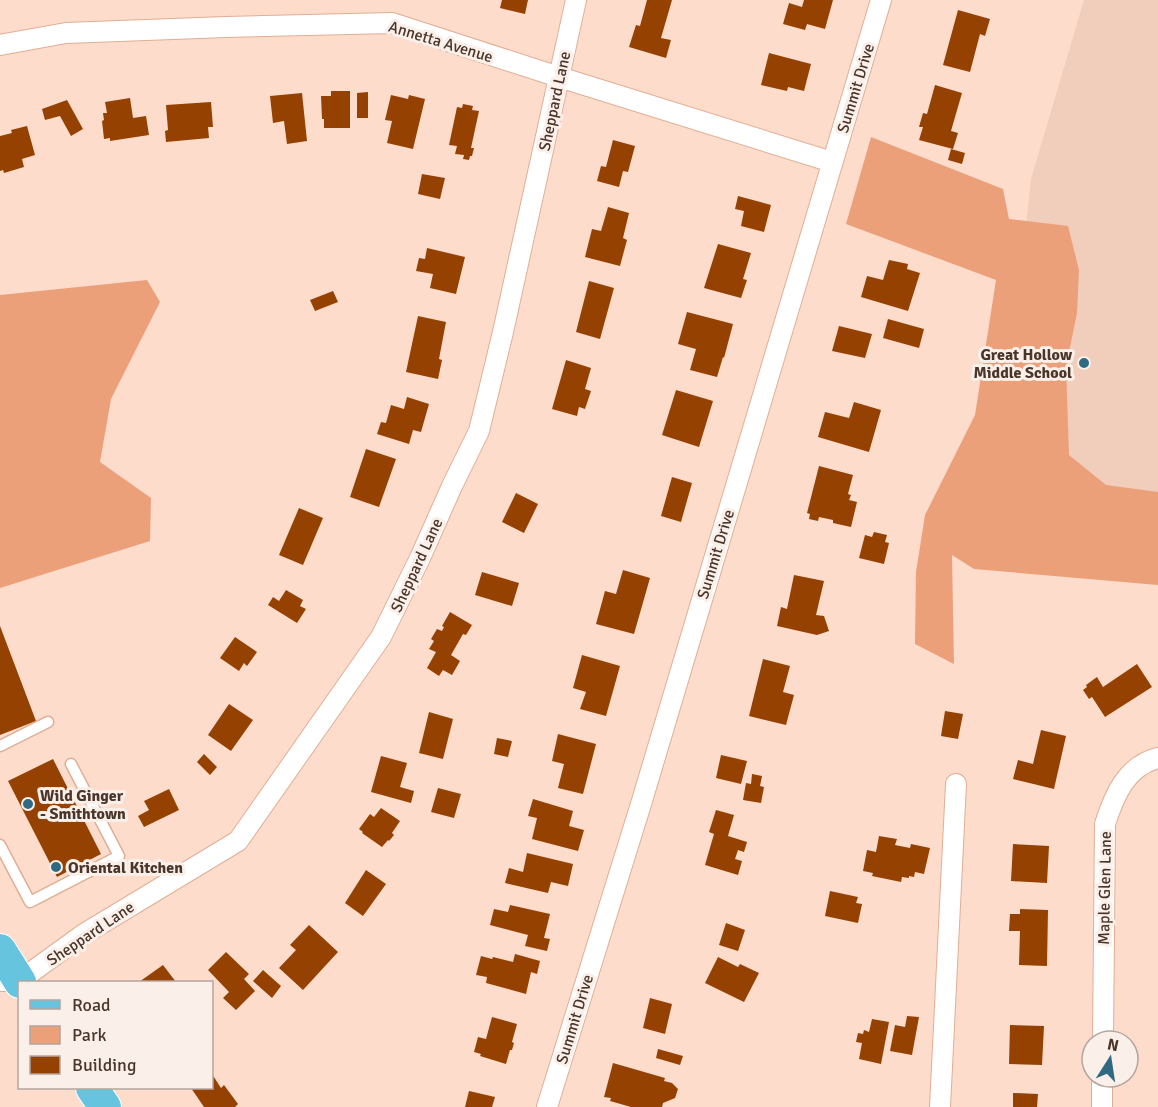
<svg xmlns="http://www.w3.org/2000/svg" width="1158" height="1107" viewBox="0 0 1158 1107" font-family="Signika,sans-serif">
<style>
.built{fill:#f1cdbb}
.green{fill:#eba07a}
.building{fill:#954101}
.lines{fill:none;stroke-linecap:round;stroke-linejoin:round}
.service-casing{stroke:#e1ae94;stroke-width:13}
.minor-casing{stroke:#e1ae94;stroke-width:22}
.primary-casing{stroke:#fff;stroke-width:34}
.service{stroke:#fff;stroke-width:10}
.minor{stroke:#fff;stroke-width:20}
.primary{stroke:#66c4df;stroke-width:32}
.poi-dot{fill:#2f6a82;stroke:#faefe9;stroke-width:2}
.labels{text-anchor:middle;stroke-width:6;stroke-linejoin:round;paint-order:stroke}
.street-label{font-size:16px;fill:#4a352a;stroke:#faefe9}
.poi-label{font-size:16px;font-weight:bold;fill:#4a352a;stroke:#faefe9;text-anchor:start}
</style>
<rect width="100%" height="100%" fill="#fddccc"/>
<path class="built" d="M 1084,0 L 1158,0 L 1158,564 L 991,547 L 1031,179 Z"/>
<path class="green" d="M 871,137 L 1003,189 L 1009,219 L 1068,226 L 1079,270 L 1077,313 L 1066,367 L 1069,455 L 1106,485 L 1158,492 L 1158,585 L 974,569 L 952,555 L 954,664 L 915,644 L 916,572 L 925,515 L 975,415 L 996,280 L 846,224 Z
M 147,280 L 160,302 L 111,399 L 100,462 L 151,498 L 150,541 L 0,588 L 0,295 Z"/>
<path class="building" d="M 502,0 L 528,0 L 525,14 L 500,8 Z
M 647,0 L 672,0 L 661,38 L 671,40 L 666,58 L 629,47 L 636,25 L 640,26 Z
M 804,0 L 833,0 L 825,29 L 807,24 L 805,30 L 783,24 L 789,3 L 802,7 Z
M 958,10 L 990,19 L 985,36 L 980,34 L 970,72 L 943,65 Z
M 769,53 L 811,64 L 804,91 L 788,87 L 787,91 L 761,85 Z
M 935,85 L 962,93 L 951,131 L 958,133 L 953,149 L 919,140 L 923,127 L 919,127 L 923,113 L 927,114 Z
M 331,91 L 350,91 L 350,128 L 324,128 L 324,119 L 322,119 L 321,96 L 331,96 Z
M 368,92 L 368,118 L 357,118 L 357,93 Z
M 302,93 L 307,141 L 287,144 L 284,121 L 273,123 L 270,96 Z
M 391,95 L 408,99 L 409,95 L 425,99 L 413,149 L 387,143 L 392,121 L 385,120 Z
M 130,98 L 133,118 L 146,116 L 149,135 L 110,141 L 110,138 L 104,139 L 102,121 L 104,120 L 103,113 L 107,113 L 105,102 Z
M 67,100 L 83,129 L 71,136 L 60,116 L 45,120 L 42,109 Z
M 211,102 L 213,127 L 208,127 L 209,138 L 166,142 L 165,131 L 168,130 L 166,105 Z
M 463,104 L 473,106 L 472,110 L 479,111 L 471,148 L 474,148 L 472,156 L 470,156 L 469,160 L 463,159 L 464,155 L 455,154 L 457,146 L 449,145 L 457,107 L 462,108 Z
M 27,126 L 35,155 L 22,159 L 24,167 L 4,173 L 3,170 L 0,171 L 0,136 L 12,133 L 11,130 Z
M 613,140 L 635,146 L 628,172 L 623,171 L 619,187 L 597,181 L 601,166 L 606,167 Z
M 951,149 L 965,153 L 962,164 L 948,160 Z
M 422,174 L 445,178 L 440,199 L 418,194 Z
M 738,196 L 771,205 L 764,232 L 741,226 L 744,211 L 735,209 Z
M 608,207 L 629,213 L 623,238 L 627,240 L 620,266 L 585,257 L 592,229 L 601,231 Z
M 718,244 L 751,253 L 743,279 L 747,280 L 741,298 L 704,288 Z
M 427,248 L 465,257 L 456,294 L 430,288 L 433,274 L 416,271 L 419,258 L 425,259 Z
M 889,260 L 908,264 L 907,269 L 920,273 L 908,311 L 861,297 L 867,276 L 883,280 Z
M 589,281 L 614,288 L 600,339 L 576,332 Z
M 333,291 L 338,302 L 315,311 L 310,300 Z
M 687,312 L 733,324 L 724,358 L 723,357 L 717,377 L 690,370 L 696,349 L 678,344 Z
M 418,316 L 446,322 L 439,359 L 442,360 L 438,379 L 406,372 Z
M 888,319 L 924,329 L 919,348 L 883,338 Z
M 839,326 L 872,334 L 865,358 L 832,351 Z
M 566,360 L 591,368 L 585,389 L 591,391 L 585,409 L 579,407 L 577,416 L 552,409 Z
M 676,390 L 713,401 L 699,447 L 662,435 Z
M 407,397 L 429,404 L 421,432 L 413,430 L 409,444 L 377,434 L 381,422 L 386,423 L 391,405 L 404,409 Z
M 854,402 L 881,410 L 869,452 L 818,437 L 825,412 L 849,418 Z
M 366,449 L 396,459 L 379,507 L 350,497 Z
M 819,466 L 853,475 L 848,494 L 851,495 L 849,500 L 857,502 L 851,527 L 833,523 L 833,520 L 819,517 L 818,521 L 809,519 L 810,514 L 807,513 Z
M 672,477 L 692,483 L 681,522 L 661,516 Z
M 516,493 L 538,504 L 524,533 L 502,522 Z
M 299,508 L 323,518 L 303,565 L 279,555 Z
M 874,532 L 887,535 L 885,542 L 889,543 L 884,564 L 859,558 L 865,535 L 872,537 Z
M 623,570 L 650,578 L 634,634 L 596,624 L 605,591 L 616,594 Z
M 482,572 L 519,583 L 512,606 L 475,595 Z
M 794,575 L 824,581 L 816,615 L 824,616 L 829,631 L 817,635 L 777,626 L 781,607 L 787,609 Z
M 286,590 L 303,600 L 300,606 L 306,609 L 297,623 L 268,605 L 273,597 L 279,601 Z
M 450,612 L 472,625 L 466,635 L 463,634 L 451,655 L 460,661 L 452,675 L 443,670 L 439,676 L 427,668 L 436,652 L 429,649 L 434,641 L 431,639 L 437,629 L 442,631 L 444,627 L 442,626 Z
M 0,626 L 36,721 L 0,735 Z
M 235,637 L 257,652 L 247,666 L 244,663 L 239,671 L 220,658 Z
M 582,655 L 620,666 L 606,716 L 580,709 L 586,692 L 573,688 Z
M 763,659 L 790,666 L 783,692 L 794,695 L 786,725 L 749,716 Z
M 1137,664 L 1152,687 L 1105,717 L 1092,697 L 1089,699 L 1083,690 L 1087,687 L 1086,685 L 1097,677 L 1103,687 Z
M 229,704 L 253,720 L 231,751 L 208,735 Z
M 945,711 L 963,714 L 958,739 L 941,736 Z
M 429,712 L 453,719 L 443,759 L 419,753 Z
M 1041,730 L 1066,736 L 1054,789 L 1013,779 L 1018,760 L 1033,764 Z
M 558,734 L 596,744 L 583,794 L 558,788 L 564,764 L 552,761 Z
M 497,738 L 512,741 L 508,757 L 494,754 Z
M 204,754 L 217,767 L 210,775 L 197,762 Z
M 721,755 L 747,761 L 741,784 L 716,778 Z
M 381,756 L 407,763 L 400,787 L 414,791 L 411,803 L 371,792 Z
M 53,759 L 101,854 L 57,877 L 8,781 Z
M 752,774 L 762,776 L 760,786 L 764,787 L 761,803 L 743,800 L 746,783 L 751,784 Z
M 438,788 L 461,794 L 454,818 L 431,812 Z
M 169,789 L 179,810 L 144,827 L 138,816 L 149,810 L 144,801 Z
M 533,799 L 573,811 L 569,826 L 584,830 L 578,851 L 532,839 L 537,818 L 528,816 Z
M 381,808 L 400,821 L 392,833 L 394,835 L 389,841 L 388,840 L 382,847 L 362,833 L 363,832 L 359,829 L 370,814 L 374,817 Z
M 716,810 L 734,815 L 728,836 L 747,842 L 744,852 L 738,850 L 735,859 L 742,861 L 738,875 L 705,865 L 714,834 L 709,832 Z
M 879,836 L 897,839 L 895,845 L 910,848 L 911,844 L 930,848 L 924,874 L 915,872 L 914,877 L 909,876 L 909,878 L 902,877 L 901,882 L 872,876 L 873,873 L 863,871 L 867,850 L 876,852 Z
M 1013,844 L 1049,846 L 1047,883 L 1011,881 Z
M 527,853 L 573,864 L 568,886 L 551,882 L 548,893 L 505,883 L 509,868 L 523,872 Z
M 366,870 L 386,884 L 363,916 L 345,903 Z
M 830,891 L 858,897 L 856,903 L 862,904 L 858,923 L 825,916 Z
M 510,905 L 550,914 L 544,938 L 550,939 L 547,951 L 525,946 L 528,935 L 490,925 L 494,909 L 508,912 Z
M 1020,909 L 1048,910 L 1047,966 L 1019,965 L 1020,931 L 1009,931 L 1010,914 L 1020,914 Z
M 726,923 L 745,930 L 738,951 L 719,945 Z
M 309,925 L 338,952 L 303,990 L 279,968 L 296,950 L 290,945 Z
M 226,952 L 249,974 L 244,979 L 255,991 L 236,1010 L 223,998 L 229,992 L 208,970 Z
M 515,954 L 540,961 L 537,974 L 531,972 L 526,994 L 486,983 L 487,977 L 476,975 L 481,956 L 492,959 L 493,957 L 513,962 Z
M 718,957 L 738,967 L 740,964 L 759,973 L 744,1002 L 705,983 Z
M 163,965 L 176,982 L 139,982 Z
M 263,970 L 281,986 L 272,998 L 253,981 Z
M 650,998 L 672,1004 L 665,1034 L 643,1028 Z
M 907,1016 L 919,1017 L 912,1055 L 890,1051 L 895,1025 L 905,1027 Z
M 492,1017 L 517,1024 L 512,1042 L 514,1043 L 512,1050 L 510,1050 L 506,1064 L 480,1056 L 481,1054 L 474,1052 L 478,1037 L 486,1039 Z
M 872,1019 L 889,1022 L 881,1064 L 859,1059 L 862,1043 L 856,1042 L 858,1033 L 863,1034 L 864,1030 L 869,1032 Z
M 1010,1025 L 1044,1026 L 1042,1065 L 1009,1064 Z
M 658,1049 L 683,1056 L 680,1065 L 656,1058 Z
M 613,1063 L 665,1078 L 664,1081 L 672,1083 L 678,1089 L 675,1098 L 663,1103 L 662,1107 L 631,1107 L 610,1101 L 611,1098 L 604,1097 Z
M 212,1074 L 221,1088 L 224,1085 L 238,1104 L 235,1107 L 204,1107 L 191,1088 L 212,1088 Z
M 469,1091 L 495,1097 L 492,1107 L 465,1107 Z
M 1013,1093 L 1038,1094 L 1037,1107 L 1013,1107 Z"/>
<g class="lines">
<defs>
<path id="service" d="M 0,746 L 48,722
M 0,845 L 30,902 L 119,856 L 71,764"/>
<path id="minor" d="M 0,45 L 66,33 L 226,27 L 392,23 L 559,77 L 832,162
M 0,981 L 19,981 L 84,934 L 238,841 L 381,637 L 420,558 L 452,486 L 479,431 L 503,332 L 576,0
M 1103,1041 L 1105,824 C 1114,796 1126,766 1158,758
M 547,1107 L 641,804 L 881,0
M 940,1107 L 956,784
M 1102,1107 L 1102,1077"/>
<path id="primary" d="M 0,950 L 20,982
M 92,1088 L 105,1107"/>
</defs>
<use href="#service" class="service-casing"/>
<use href="#minor" class="minor-casing"/>
<use href="#primary" class="primary-casing"/>
<use href="#service" class="service"/>
<use href="#minor" class="minor"/>
<use href="#primary" class="primary"/>
</g>
<g class="poi-dot">
<circle cx="1084" cy="363" r="6"/>
<circle cx="28" cy="804" r="6"/>
<circle cx="56" cy="867" r="6"/>
</g>
<g class="labels">
<g class="street-label">
<text transform="translate(441 41) rotate(17)" y="6">Annetta Avenue</text>
<text transform="translate(855 88) rotate(-73)" y="6">Summit Drive</text>
<text transform="translate(554 101) rotate(-78)" y="6">Sheppard Lane</text>
<text transform="translate(715 554) rotate(-73)" y="6">Summit Drive</text>
<text transform="translate(416 565) rotate(-65)" y="6">Sheppard Lane</text>
<text transform="translate(1104 888) rotate(-89)" y="6">Maple Glen Lane</text>
<text transform="translate(90 933) rotate(-34)" y="6">Sheppard Lane</text>
<text transform="translate(574 1019) rotate(-73)" y="6">Summit Drive</text>
</g>
<g class="poi-label">
<text x="1072" y="360" text-anchor="end">Great Hollow<tspan x="1072" dy="18">Middle School</tspan></text>
<text x="40" y="801">Wild Ginger<tspan x="40" dy="18">- Smithtown</tspan></text>
<text x="68" y="873">Oriental Kitchen</text>
</g>
</g>
<rect x="18" y="981" width="195" height="108" fill="#faefe9" stroke="#b4a59d" stroke-width="1.5"/>
<rect x="30" y="1000" width="30" height="9" fill="#66c4df" stroke="#b4a59d" stroke-width="1.5"/>
<text x="72" y="1011" font-size="18" fill="#4a352a">Road</text>
<rect x="30" y="1026" width="30" height="18" fill="#eba07a" stroke="#b4a59d" stroke-width="1.5"/>
<text x="72" y="1041" font-size="18" fill="#4a352a">Park</text>
<rect x="30" y="1056" width="30" height="18" fill="#954101" stroke="#b4a59d" stroke-width="1.5"/>
<text x="72" y="1071" font-size="18" fill="#4a352a">Building</text>
<g transform="translate(1110 1059) rotate(12)"><circle r="28" fill="#faefe9" stroke="#b4a59d" stroke-width="1.5"/>
<path d="M0-4.5L10 22L0 15L-10 22Z" fill="#2f6a82"/>
<text y="-9" font-size="16" font-weight="bold" text-anchor="middle" fill="#4a352a">N</text>
</g>
</svg>
